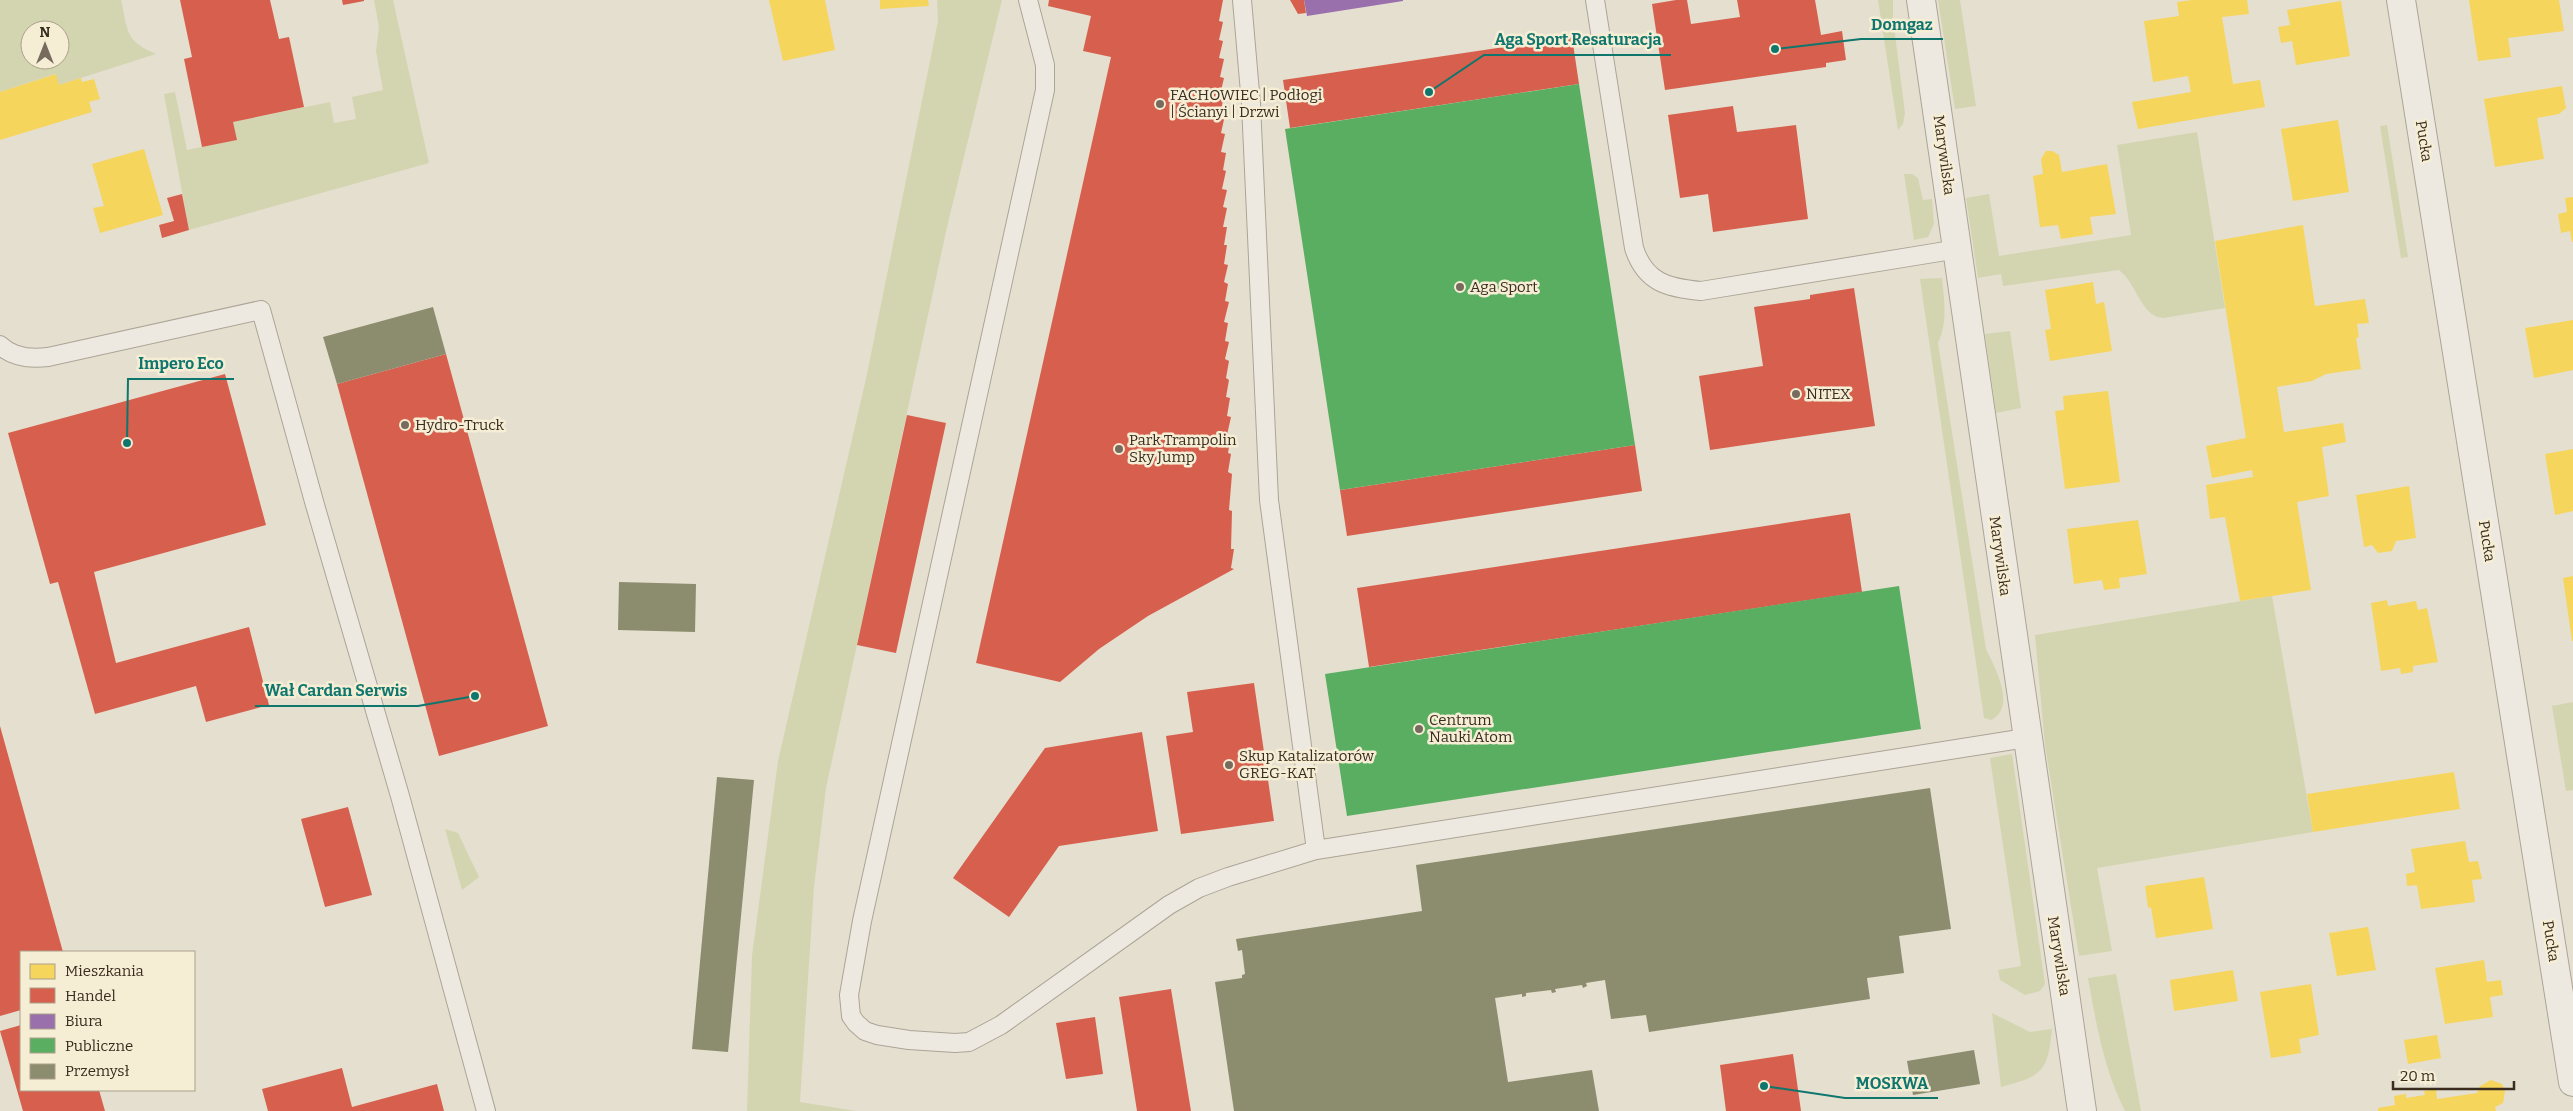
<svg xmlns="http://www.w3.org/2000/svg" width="2573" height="1111" viewBox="0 0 2573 1111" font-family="Bitter,serif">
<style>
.green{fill:#d3d5b1;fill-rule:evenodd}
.homes{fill:#f6d55c}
.shops{fill:#d6604d}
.offices{fill:#9970ab}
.public{fill:#5aae61}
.industry{fill:#8c8c6e}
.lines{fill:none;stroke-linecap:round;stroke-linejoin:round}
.service-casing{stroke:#aba497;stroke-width:20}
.minor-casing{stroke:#aba497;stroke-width:30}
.service{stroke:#eee9e0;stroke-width:18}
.minor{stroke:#eee9e0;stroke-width:28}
.poi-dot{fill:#766b5d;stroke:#f6edd5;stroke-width:2}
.labels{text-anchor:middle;stroke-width:5;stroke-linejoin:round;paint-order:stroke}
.poi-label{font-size:15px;fill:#3a2d1f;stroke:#f6edd5;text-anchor:start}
.street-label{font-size:15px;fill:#3a2d1f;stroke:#f6edd5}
.leader{fill:none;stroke:#0f766e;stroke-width:2}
.callout-dot{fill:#0f766e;stroke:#f6edd5;stroke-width:2}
.callout-label{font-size:16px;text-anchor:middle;font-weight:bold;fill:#0f766e;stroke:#f6edd5;stroke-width:5;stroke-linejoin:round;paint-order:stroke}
</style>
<rect width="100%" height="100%" fill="#e5dfcf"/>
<path class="green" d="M 0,0 L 121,0 C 128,31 125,41 156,54 L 59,85 L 55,74 L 0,92 ZM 30,30 L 60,30 L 60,60 L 30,60 Z
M 374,0 L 393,0 L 429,163 L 189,230 L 164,94 L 175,92 L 187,150 L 236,140 L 233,122 L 330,102 L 334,123 L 356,119 L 352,97 L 383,90 L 376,51 L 379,27 Z
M 937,0 L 1002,0 L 947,227 L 826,788 L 814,887 L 800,1102 L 856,1111 L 747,1111 L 752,956 L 778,761 L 867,374 L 930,61 L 938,21 Z
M 1878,0 L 1893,0 L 1893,19 L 1905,113 L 1903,124 L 1898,130 Z
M 1938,0 L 1960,0 L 1976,106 L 1955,109 Z
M 2387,125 L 2408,257 L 2401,258 L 2380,126 Z
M 2197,132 L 2225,308 L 2163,318 C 2140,316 2137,283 2119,270 L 2003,286 L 2001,274 L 1978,278 L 1966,198 L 1989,194 L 1999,256 L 2131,235 L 2117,145 Z
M 1904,174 L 1912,174 L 1918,178 L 1923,200 L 1932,199 L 1934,224 L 1928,237 L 1914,240 Z
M 1942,278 C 1944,301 1948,321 1938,343 L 1986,649 C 1995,668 2017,707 1991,720 L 1984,718 L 1920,279 Z
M 2010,331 L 2021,408 L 1996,413 L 1985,334 Z
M 2272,596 L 2313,832 L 2097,868 L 2112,951 L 2079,956 L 2045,745 L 2035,635 Z
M 2573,702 L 2573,790 L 2566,791 L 2552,706 Z
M 2012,754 L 2045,984 L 2040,991 L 2025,995 L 2000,980 L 1998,970 L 2021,966 L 1990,758 Z
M 445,829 L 458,833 L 479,877 L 462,890 Z
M 2116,974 L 2119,989 L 2141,1111 L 2125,1111 C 2104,1070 2096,1023 2088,978 Z
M 1992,1013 L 2030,1032 L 2052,1029 C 2048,1072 2042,1076 2001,1087 Z"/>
<path class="homes" d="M 769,0 L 825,0 L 835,50 L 783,61 Z
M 880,0 L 928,0 L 929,6 L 880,9 Z
M 2192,0 L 2247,0 L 2249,14 L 2222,17 L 2233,84 L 2260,80 L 2265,107 L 2138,129 L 2132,102 L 2191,92 L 2188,76 L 2153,82 L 2144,21 L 2179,16 L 2177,2 Z
M 2469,0 L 2559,0 L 2564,31 L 2508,38 L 2511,57 L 2478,61 Z
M 2341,1 L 2350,56 L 2296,65 L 2292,41 L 2281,43 L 2278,27 L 2290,25 L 2287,10 Z
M 56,74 L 59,85 L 81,78 L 82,82 L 94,79 L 100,99 L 89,102 L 92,112 L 0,140 L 0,92 Z
M 2562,86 L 2566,108 L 2559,114 L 2537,118 L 2544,159 L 2495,167 L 2484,99 Z
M 2338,120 L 2349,192 L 2293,201 L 2281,129 Z
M 144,149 L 163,215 L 100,233 L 93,208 L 104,206 L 92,164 Z
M 2046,151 L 2052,151 L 2059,155 L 2062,172 L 2107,164 L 2116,214 L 2090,217 L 2093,234 L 2061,239 L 2058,225 L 2040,227 L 2033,176 L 2043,174 L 2041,159 Z
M 2573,197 L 2573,242 L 2572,242 L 2570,231 L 2561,233 L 2558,214 L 2567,212 L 2565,198 Z
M 2303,225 L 2315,306 L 2365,299 L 2369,323 L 2357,324 L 2359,337 L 2356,338 L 2361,369 L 2326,374 L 2312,381 L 2277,387 L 2284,432 L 2343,423 L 2346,442 L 2322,447 L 2329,496 L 2297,502 L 2311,590 L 2240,601 L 2225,517 L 2210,519 L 2206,485 L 2253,477 L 2252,470 L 2212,478 L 2206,446 L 2246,438 L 2215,241 Z
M 2093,282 L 2096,304 L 2104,302 L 2112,351 L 2050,361 L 2045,330 L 2051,329 L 2045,290 Z
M 2573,320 L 2573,370 L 2534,378 L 2525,328 Z
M 2108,391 L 2120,482 L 2065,489 L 2055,411 L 2064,410 L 2063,396 Z
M 2573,449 L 2573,511 L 2555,515 L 2545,454 Z
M 2409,486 L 2416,538 L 2396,541 L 2392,551 L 2378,553 L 2372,545 L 2364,547 L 2356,495 Z
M 2138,520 L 2147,574 L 2119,578 L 2120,588 L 2104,590 L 2102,580 L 2074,584 L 2067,529 Z
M 2573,576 L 2573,641 L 2572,641 L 2563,578 Z
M 2387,600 L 2388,606 L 2416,601 L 2418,610 L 2427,608 L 2438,662 L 2413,666 L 2413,672 L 2401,674 L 2400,668 L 2381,671 L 2371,603 Z
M 2454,772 L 2460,809 L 2313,832 L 2307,794 Z
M 2465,841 L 2469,862 L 2478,861 L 2482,879 L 2472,880 L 2475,902 L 2421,909 L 2417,885 L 2407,886 L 2406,874 L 2415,872 L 2411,849 Z
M 2204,877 L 2213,929 L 2156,938 L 2151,907 L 2148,908 L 2145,886 Z
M 2368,927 L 2376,970 L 2337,976 L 2329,933 Z
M 2484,960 L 2487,982 L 2501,980 L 2503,995 L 2490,997 L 2493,1017 L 2445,1024 L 2435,968 Z
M 2233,970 L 2238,1001 L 2174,1011 L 2170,980 Z
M 2311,984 L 2319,1035 L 2299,1039 L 2301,1053 L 2271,1058 L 2260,992 Z
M 2437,1035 L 2441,1058 L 2408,1064 L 2404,1040 Z
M 2491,1080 L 2502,1084 L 2505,1091 L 2503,1103 L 2495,1107 L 2496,1111 L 2378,1111 L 2378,1108 L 2395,1105 L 2394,1096 L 2406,1094 L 2406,1098 L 2425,1095 L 2424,1091 L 2436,1089 L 2437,1099 L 2477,1093 L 2480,1086 Z"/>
<path class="shops" d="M 180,0 L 270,0 L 279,39 L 289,37 L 304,107 L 233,122 L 237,140 L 202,147 L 184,59 L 192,57 Z
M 342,0 L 364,0 L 364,1 L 343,5 Z
M 1049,0 L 1223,0 L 1219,21 L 1223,22 L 1219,40 L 1223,41 L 1219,58 L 1224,59 L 1220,77 L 1224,78 L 1220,95 L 1224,96 L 1220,114 L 1225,115 L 1221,133 L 1225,134 L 1221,152 L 1226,153 L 1223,170 L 1226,171 L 1222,189 L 1227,190 L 1223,207 L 1227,208 L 1223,227 L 1227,227 L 1224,245 L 1227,245 L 1224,264 L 1228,265 L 1224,282 L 1228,284 L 1225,301 L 1229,302 L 1224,322 L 1228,323 L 1225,341 L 1229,342 L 1225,359 L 1229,361 L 1226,378 L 1229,380 L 1226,397 L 1230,398 L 1227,416 L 1231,417 L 1227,435 L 1231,435 L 1228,453 L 1231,454 L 1228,472 L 1232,474 L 1229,510 L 1232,511 L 1231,549 L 1234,549 L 1231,568 L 1234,569 L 1148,616 L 1099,649 L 1060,682 L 976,663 L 1111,57 L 1083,51 L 1091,16 L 1048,6 Z
M 1290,0 L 1304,0 L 1306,13 L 1298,14 Z
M 1676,0 L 1687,0 L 1691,24 L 1740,17 L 1737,0 L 1815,0 L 1821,35 L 1842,31 L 1846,60 L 1826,63 L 1826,67 L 1665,90 L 1652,4 Z
M 1572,37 L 1579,84 L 1290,128 L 1283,80 Z
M 1733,106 L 1737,132 L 1796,125 L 1808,219 L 1713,232 L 1708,194 L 1680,198 L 1668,115 Z
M 182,194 L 189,230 L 162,238 L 159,225 L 174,221 L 167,198 Z
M 1854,288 L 1875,426 L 1710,450 L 1699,376 L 1763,366 L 1754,307 L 1810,299 L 1810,295 Z
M 446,354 L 548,726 L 439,756 L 337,384 Z
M 225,374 L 266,525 L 94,572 L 116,663 L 249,627 L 269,705 L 206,722 L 196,686 L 95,714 L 58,582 L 50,584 L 8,433 Z
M 907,415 L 946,423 L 896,653 L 857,645 Z
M 1635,445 L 1642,491 L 1347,536 L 1340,490 Z
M 1850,513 L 1862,592 L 1369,667 L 1357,588 Z
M 1254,683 L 1274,821 L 1181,834 L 1166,736 L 1193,732 L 1187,692 Z
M 0,726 L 63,952 L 21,952 L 21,1010 L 0,1016 Z
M 1142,732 L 1158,831 L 1059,846 L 1009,917 L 953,878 L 1045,748 Z
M 348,807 L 372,895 L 325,907 L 301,819 Z
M 1171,989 L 1191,1111 L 1137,1111 L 1119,997 Z
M 1095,1017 L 1103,1074 L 1066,1079 L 1056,1023 Z
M 21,1025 L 21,1090 L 99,1090 L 105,1111 L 23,1111 L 0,1031 Z
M 1793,1054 L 1801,1111 L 1726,1111 L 1720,1065 Z
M 342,1068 L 352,1107 L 437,1084 L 444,1111 L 268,1111 L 262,1089 Z"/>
<path class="offices" d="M 1304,0 L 1403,0 L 1403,1 L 1307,16 Z"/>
<path class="public" d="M 1579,84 L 1635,445 L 1340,490 L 1285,129 Z
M 1899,586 L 1921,729 L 1347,816 L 1325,674 Z"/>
<path class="industry" d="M 433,307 L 446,354 L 337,384 L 323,337 Z
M 619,582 L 696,584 L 695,632 L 618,630 Z
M 717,777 L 754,780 L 728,1052 L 692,1049 Z
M 1930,788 L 1951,929 L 1899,936 L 1904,973 L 1867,978 L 1870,999 L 1649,1032 L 1646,1015 L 1611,1019 L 1605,980 L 1586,983 L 1587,986 L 1583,988 L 1582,985 L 1555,989 L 1556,992 L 1552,993 L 1551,990 L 1526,993 L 1526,996 L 1522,997 L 1522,994 L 1495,998 L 1508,1082 L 1592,1070 L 1599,1111 L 1234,1111 L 1215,982 L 1242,978 L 1242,975 L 1245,974 L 1242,950 L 1238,951 L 1236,939 L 1422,911 L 1416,865 Z
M 1974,1050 L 1980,1084 L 1913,1095 L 1907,1061 Z"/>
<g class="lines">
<defs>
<path id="service" d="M 1028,0 L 1045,65 L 1045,90 L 862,921 L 849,995 L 851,1016 L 856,1023 L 865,1031 L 877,1035 L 909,1040 L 955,1043 L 969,1042 L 1001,1025 L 1169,905 L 1199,888 L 1228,877 L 1316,850 L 2026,738
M 1242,0 L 1251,104 L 1269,500 L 1316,850
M 1595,0 L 1634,248 C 1645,282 1667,288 1701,291 L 1958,249
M 0,345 C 13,358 31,359 48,357 L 261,310 L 315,505 L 400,796 L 486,1111"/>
<path id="minor" d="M 1921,0 L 2082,1111
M 2401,0 L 2573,1082"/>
</defs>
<use href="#service" class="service-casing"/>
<use href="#minor" class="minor-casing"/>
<use href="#service" class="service"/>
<use href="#minor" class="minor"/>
</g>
<g class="poi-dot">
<circle cx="1160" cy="104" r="5"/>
<circle cx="1460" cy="287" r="5"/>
<circle cx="1796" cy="394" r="5"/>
<circle cx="405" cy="425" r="5"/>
<circle cx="1119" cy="449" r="5"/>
<circle cx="1419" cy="729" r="5"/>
<circle cx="1229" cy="765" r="5"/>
</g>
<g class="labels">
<g class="poi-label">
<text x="1170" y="100">FACHOWIEC | Podłogi<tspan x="1170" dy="17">| Ścianyi | Drzwi</tspan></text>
<text x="1470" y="292">Aga Sport</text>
<text x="1806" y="399">NITEX</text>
<text x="415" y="430">Hydro-Truck</text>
<text x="1129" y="445">Park Trampolin<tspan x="1129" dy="17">Sky Jump</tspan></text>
<text x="1429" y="725">Centrum<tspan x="1429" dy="17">Nauki Atom</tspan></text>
<text x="1239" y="761">Skup Katalizatorów<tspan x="1239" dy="17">GREG-KAT</tspan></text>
</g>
<g class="street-label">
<text transform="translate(2424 141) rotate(81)" y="5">Pucka</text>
<text transform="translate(1944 155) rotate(82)" y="5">Marywilska</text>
<text transform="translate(2487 541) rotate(81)" y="5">Pucka</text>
<text transform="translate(2000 556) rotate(82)" y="5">Marywilska</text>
<text transform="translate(2551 941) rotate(81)" y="5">Pucka</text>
<text transform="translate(2059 956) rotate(81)" y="5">Marywilska</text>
</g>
</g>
<path class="leader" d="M1775 49L1861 39H1943M1429 92L1484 55H1671M127 443L128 379H234M475 696L418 706H255M1764 1086L1845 1098H1938"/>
<g class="callout-dot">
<circle cx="1775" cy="49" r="5"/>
<circle cx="1429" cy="92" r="5"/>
<circle cx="127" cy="443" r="5"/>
<circle cx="475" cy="696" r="5"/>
<circle cx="1764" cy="1086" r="5"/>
</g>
<g class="callout-label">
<text x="1902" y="30">Domgaz</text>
<text x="1578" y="45">Aga Sport Resaturacja</text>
<text x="181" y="369">Impero Eco</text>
<text x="336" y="696">Wał Cardan Serwis</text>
<text x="1892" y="1089">MOSKWA</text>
</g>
<rect x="20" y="951" width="175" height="140" fill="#f6edd5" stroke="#aba08c"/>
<rect x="30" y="964" width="25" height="15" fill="#f6d55c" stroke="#aba08c"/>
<text x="65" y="976" font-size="15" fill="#3a2d1f">Mieszkania</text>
<rect x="30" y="988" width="25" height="15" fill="#d6604d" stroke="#aba08c"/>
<text x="65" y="1001" font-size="15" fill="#3a2d1f">Handel</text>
<rect x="30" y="1014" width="25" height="15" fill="#9970ab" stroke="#aba08c"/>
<text x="65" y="1026" font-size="15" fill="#3a2d1f">Biura</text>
<rect x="30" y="1038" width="25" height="15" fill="#5aae61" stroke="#aba08c"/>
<text x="65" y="1051" font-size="15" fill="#3a2d1f">Publiczne</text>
<rect x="30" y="1064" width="25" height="15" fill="#8c8c6e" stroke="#aba08c"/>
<text x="65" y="1076" font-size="15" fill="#3a2d1f">Przemysł</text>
<g transform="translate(45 45)"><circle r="24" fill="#f6edd5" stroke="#aba08c"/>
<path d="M0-4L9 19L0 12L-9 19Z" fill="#766b5d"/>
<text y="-8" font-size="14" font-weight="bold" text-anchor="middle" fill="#3a2d1f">N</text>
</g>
<path d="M2393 1081v8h121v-8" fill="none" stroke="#3a2d1f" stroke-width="2.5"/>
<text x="2400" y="1081" font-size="15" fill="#3a2d1f" stroke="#f6edd5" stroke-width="4" paint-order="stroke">20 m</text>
</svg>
